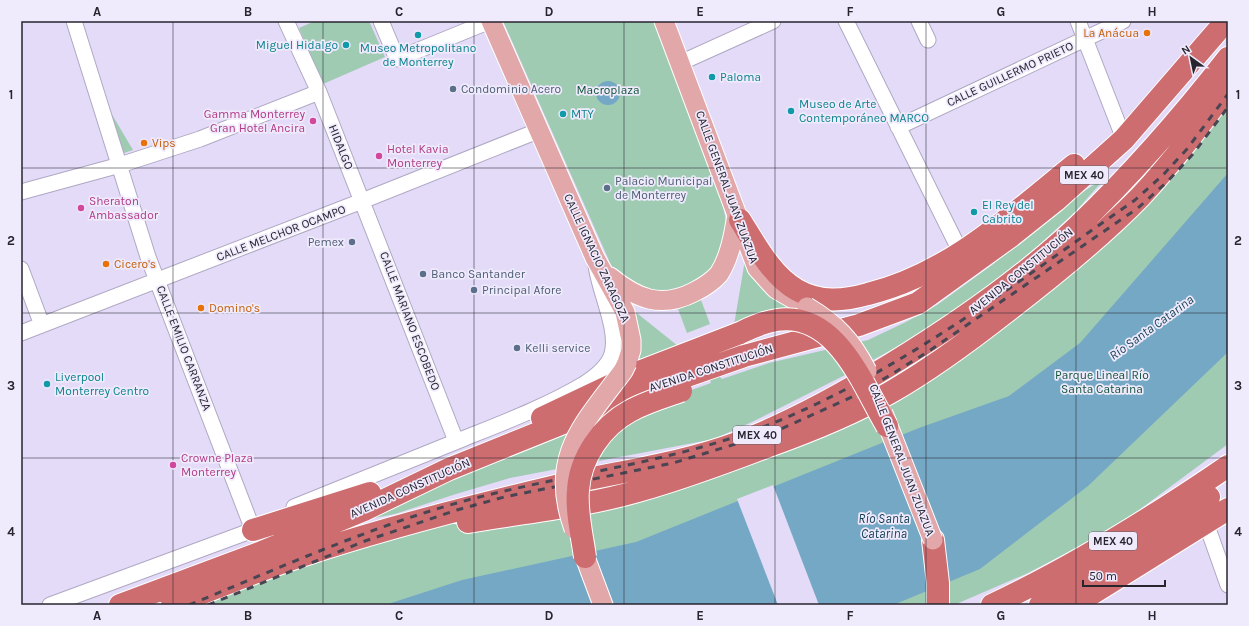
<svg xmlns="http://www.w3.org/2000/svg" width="1249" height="626" viewBox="0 0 1249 626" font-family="Karla,sans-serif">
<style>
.green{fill:#9fcbb3}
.water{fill:#74a8c5}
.pier{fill:#e3dbf8}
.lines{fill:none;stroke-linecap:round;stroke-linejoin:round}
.minor-casing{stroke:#b0a8c3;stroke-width:17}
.major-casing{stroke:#fff;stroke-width:21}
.highway-casing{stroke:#fff;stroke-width:24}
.minor{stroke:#fff;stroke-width:15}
.major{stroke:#e2a7a9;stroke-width:19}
.highway{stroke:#ce6d70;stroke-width:22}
.rail{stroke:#494553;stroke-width:3;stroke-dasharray:7 7;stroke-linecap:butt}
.major-bridge-casing{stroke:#fff;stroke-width:21;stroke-linecap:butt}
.highway-bridge-casing{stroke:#fff;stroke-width:24;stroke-linecap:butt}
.major-bridge{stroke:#e2a7a9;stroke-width:19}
.highway-bridge{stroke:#ce6d70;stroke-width:22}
.grid{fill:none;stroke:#28252f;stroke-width:1;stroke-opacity:0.55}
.food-dot{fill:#e8710a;stroke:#efeafc;stroke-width:1.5}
.culture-dot{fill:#0f9aa8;stroke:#efeafc;stroke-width:1.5}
.service-dot{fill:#5c6f8a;stroke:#efeafc;stroke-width:1.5}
.hotel-dot{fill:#d1479c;stroke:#efeafc;stroke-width:1.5}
.labels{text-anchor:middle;stroke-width:3.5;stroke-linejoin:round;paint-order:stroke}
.shield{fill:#efeafc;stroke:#64606c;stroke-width:1}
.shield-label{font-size:11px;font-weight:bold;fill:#28252f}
.food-label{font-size:12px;fill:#c56008;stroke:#efeafc;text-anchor:start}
.culture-label{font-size:12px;fill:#0d838f;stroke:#efeafc;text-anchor:start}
.street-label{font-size:12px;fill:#28252f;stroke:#efeafc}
.service-label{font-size:12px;fill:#4e5e75;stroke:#efeafc;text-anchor:start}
.park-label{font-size:12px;fill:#105238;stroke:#efeafc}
.hotel-label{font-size:12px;fill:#b23c85;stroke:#efeafc;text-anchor:start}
.water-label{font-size:13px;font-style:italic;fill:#113d52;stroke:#efeafc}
.neatline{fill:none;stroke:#28252f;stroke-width:1.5}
.grid-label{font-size:13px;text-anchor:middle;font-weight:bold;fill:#28252f}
</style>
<rect width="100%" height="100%" fill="#e3dbf8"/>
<path class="green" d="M 315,21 L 369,21 L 385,57 L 323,84 L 299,28 Z
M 503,21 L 655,21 C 673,69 691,117 708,166 C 715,184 725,205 726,224 C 727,250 708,283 681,289 C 649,294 633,288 611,265 Z
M 1228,82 L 1228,444 L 1116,527 L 1028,573 L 954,605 L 203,605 L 334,553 L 382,542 L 410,532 L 580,486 L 864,396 L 899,374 L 1010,294 Z
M 104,101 L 133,150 L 121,154 Z
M 1107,176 L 1076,211 L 1038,246 L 994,282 L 929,329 L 853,371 L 752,422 L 714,439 L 510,478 L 456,494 L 395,514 L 343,524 L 564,427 L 686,392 L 711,383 L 698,342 L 716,355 L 713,370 L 722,379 L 769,363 L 868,340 L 906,322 L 937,305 L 992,265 L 1071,200 Z
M 746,254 L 805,311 L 734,325 Z
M 701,300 L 710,324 L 687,333 L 678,309 Z
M 628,306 L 678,346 L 633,363 Z"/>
<path class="water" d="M596 93a12 12 0 1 1 24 0a12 12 0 1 1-24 0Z
M 1228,173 L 1228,352 L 1088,486 L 980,569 L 893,605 L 385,605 L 462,580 L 636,542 L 919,428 L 1009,396 L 1080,343 Z"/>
<path class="pier" d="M 773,485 L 819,605 L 778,605 L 737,499 Z"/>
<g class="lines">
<defs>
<path id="minor" d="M 74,21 L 148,257 L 253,530
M 286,21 L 319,92 L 456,441
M 381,21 L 397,59 L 490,21
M 846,21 L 961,253
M 919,21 L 928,40
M 1078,21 L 1124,139
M 680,63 L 773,21
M 898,127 L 1123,21
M 21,192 L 120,165 L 200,139 L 319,92
M 21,269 L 42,325
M 21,333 L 362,201 L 540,130
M 294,507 C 351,484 408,461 465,438 C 505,422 547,406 584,384 C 595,377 608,367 612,354 C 619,329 599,292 596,265
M 1206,523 L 1228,585
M 50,605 L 253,530 L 261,525"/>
<path id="major" d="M 491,21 L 595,258 L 625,312 L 631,340 L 631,350 L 627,363
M 664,21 L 757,268 L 776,289 L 802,304
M 610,277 C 637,299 661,309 694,292 C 704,287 712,282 719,274 C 730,257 734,234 737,215
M 585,557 L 603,605"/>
<path id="highway" d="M 740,220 C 755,244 772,276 797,290 C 820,303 843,301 868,294 C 949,274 1011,216 1074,165
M 542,418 L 639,372 L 740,333
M 468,522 C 524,512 583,507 638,491 C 681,479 724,463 766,447 C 808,432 851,415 891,392 C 931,369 969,341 1006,312 C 1053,276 1099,239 1140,197 C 1172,163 1200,125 1228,87
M 253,530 L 370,493
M 933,540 L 938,583 L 938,605
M 120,605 L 262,552 L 364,510 L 449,469 L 635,394 L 744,356 L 859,325 L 918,303 L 1011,236 L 1055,201 L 1124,139 L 1226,21
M 172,605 C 214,589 256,571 298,557 C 381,529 467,507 552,487 C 614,472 677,465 737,443 C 791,423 841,395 890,365 C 955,325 1021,280 1077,227 C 1131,175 1182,117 1228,58
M 992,605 C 1075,566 1152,518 1228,466
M 1040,605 L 1183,516 L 1209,497
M 1074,605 L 1228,509"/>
</defs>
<use href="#minor" class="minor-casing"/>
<use href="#major" class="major-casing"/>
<use href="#highway" class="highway-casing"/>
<use href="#minor" class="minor"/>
<use href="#major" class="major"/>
<use href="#highway" class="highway"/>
<path class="rail" d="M 189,605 C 277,569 365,529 457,503 C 561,474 670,464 771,424 C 904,370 1018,281 1135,200 L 1163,175 L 1187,149 L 1228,94
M 208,605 L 365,541 L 457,510 L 504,497 L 673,463 L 772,433 L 854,396 L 887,377 L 929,351 L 1138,208 L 1168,181 L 1193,154 L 1228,107"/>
<defs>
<path id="major-bridge" d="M 807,307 C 837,325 851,340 867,371
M 883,413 L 933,540
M 574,529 C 548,457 583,425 623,371 L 627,363"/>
<path id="highway-bridge" d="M 740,333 C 752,327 764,322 777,320 C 837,311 863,386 887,426
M 585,557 C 582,535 576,512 578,490 C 580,458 602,426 630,411 C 646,402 664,397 681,391"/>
</defs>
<use href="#major-bridge" class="major-bridge-casing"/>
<use href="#highway-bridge" class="highway-bridge-casing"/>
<use href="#major-bridge" class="major-bridge"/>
<use href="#highway-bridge" class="highway-bridge"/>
</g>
<path class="grid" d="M 173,21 L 173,605M 323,21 L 323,605M 474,21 L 474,605M 624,21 L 624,605M 775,21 L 775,605M 926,21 L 926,605M 1076,21 L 1076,605M 21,168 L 1228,168M 21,313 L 1228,313M 21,458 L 1228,458"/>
<g class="food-dot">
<circle cx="1147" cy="33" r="4"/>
<circle cx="144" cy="143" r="4"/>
<circle cx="106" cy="264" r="4"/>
<circle cx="201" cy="308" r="4"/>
</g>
<g class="culture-dot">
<circle cx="418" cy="35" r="4"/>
<circle cx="346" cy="45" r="4"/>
<circle cx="712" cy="77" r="4"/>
<circle cx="791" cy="111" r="4"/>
<circle cx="563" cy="114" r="4"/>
<circle cx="974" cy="212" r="4"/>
<circle cx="47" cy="384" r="4"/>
</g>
<g class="service-dot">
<circle cx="453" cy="89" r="4"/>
<circle cx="607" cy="188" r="4"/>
<circle cx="352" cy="242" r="4"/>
<circle cx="423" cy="274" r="4"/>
<circle cx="474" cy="290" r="4"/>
<circle cx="517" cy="348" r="4"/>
</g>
<g class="hotel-dot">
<circle cx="313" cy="121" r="4"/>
<circle cx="379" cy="156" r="4"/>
<circle cx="81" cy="208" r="4"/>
<circle cx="173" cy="465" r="4"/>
</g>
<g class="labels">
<g class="shield">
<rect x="1060" y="166" width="48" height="18" rx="3"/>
<rect x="733" y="426" width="48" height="18" rx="3"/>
<rect x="1089" y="532" width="48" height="18" rx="3"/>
</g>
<g class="shield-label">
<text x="1084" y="179">MEX 40</text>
<text x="757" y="439">MEX 40</text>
<text x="1113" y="545">MEX 40</text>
</g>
<g class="food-label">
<text x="1139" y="37" text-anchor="end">La Anácua</text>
<text x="152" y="147">Vips</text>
<text x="114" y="268">Cicero's</text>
<text x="209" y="312">Domino's</text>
</g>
<g class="culture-label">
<text x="338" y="49" text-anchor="end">Miguel Hidalgo</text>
<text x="418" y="52" text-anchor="middle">Museo Metropolitano<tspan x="418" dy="14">de Monterrey</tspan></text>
<text x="720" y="81">Paloma</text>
<text x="799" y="108">Museo de Arte<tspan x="799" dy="14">Contemporáneo MARCO</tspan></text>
<text x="571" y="118">MTY</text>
<text x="982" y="209">El Rey del<tspan x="982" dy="14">Cabrito</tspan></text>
<text x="55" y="381">Liverpool<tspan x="55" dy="14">Monterrey Centro</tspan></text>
</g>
<g class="street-label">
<text transform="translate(1010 74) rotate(-25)" y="4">CALLE GUILLERMO PRIETO</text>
<text transform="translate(341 147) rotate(68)" y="4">HIDALGO</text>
<text transform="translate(727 187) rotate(70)" y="4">CALLE GENERAL JUAN ZUAZUA</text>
<text transform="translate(281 233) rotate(-21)" y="4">CALLE MELCHOR OCAMPO</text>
<text transform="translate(597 258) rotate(65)" y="4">CALLE IGNACIO ZARAGOZA</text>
<text transform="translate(1021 271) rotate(-39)" y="4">AVENIDA CONSTITUCIÓN</text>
<text transform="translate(410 321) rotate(69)" y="4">CALLE MARIANO ESCOBEDO</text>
<text transform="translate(184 348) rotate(69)" y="4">CALLE EMILIO CARRANZA</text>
<text transform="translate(711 368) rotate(-18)" y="4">AVENIDA CONSTITUCIÓN</text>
<text transform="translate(902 460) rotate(69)" y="4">CALLE GENERAL JUAN ZUAZUA</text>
<text transform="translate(410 488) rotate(-24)" y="4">AVENIDA CONSTITUCIÓN</text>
</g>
<g class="service-label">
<text x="461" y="93">Condominio Acero</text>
<text x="615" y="185">Palacio Municipal<tspan x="615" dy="14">de Monterrey</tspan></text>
<text x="344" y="246" text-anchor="end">Pemex</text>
<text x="431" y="278">Banco Santander</text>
<text x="482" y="294">Principal Afore</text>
<text x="525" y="352">Kelli service</text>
</g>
<g class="park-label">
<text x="608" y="94">Macroplaza</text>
<text x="1102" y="379">Parque Lineal Río<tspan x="1102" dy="14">Santa Catarina</tspan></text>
</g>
<g class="hotel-label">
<text x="305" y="118" text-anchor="end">Gamma Monterrey<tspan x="305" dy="14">Gran Hotel Ancira</tspan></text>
<text x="387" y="153">Hotel Kavia<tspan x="387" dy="14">Monterrey</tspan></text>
<text x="89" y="205">Sheraton<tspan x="89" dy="14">Ambassador</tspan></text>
<text x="181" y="462">Crowne Plaza<tspan x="181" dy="14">Monterrey</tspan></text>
</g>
<g class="water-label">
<text transform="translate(1151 327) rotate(-36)" y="5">Río Santa Catarina</text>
<text x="884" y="523">Río Santa<tspan x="884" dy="15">Catarina</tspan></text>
</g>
</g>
<rect width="1249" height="626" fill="none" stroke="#efeafc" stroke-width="44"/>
<g transform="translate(1191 58) rotate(327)" stroke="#efeafc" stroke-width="3" paint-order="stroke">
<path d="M0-3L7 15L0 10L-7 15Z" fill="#28252f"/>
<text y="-6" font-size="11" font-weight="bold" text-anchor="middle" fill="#28252f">N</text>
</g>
<path d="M1083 580v6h82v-6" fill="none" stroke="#28252f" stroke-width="2"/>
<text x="1089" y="580" font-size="12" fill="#28252f" stroke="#efeafc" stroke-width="3" paint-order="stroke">50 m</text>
<rect x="22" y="22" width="1205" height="582" class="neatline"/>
<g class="grid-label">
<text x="97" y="16">A</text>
<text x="248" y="16">B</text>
<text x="399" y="16">C</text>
<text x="549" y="16">D</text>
<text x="700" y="16">E</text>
<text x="850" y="16">F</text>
<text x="1001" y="16">G</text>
<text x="1152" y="16">H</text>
<text x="11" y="99">1</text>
<text x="1238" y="99">1</text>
<text x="11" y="245">2</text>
<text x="1238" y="245">2</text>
<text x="11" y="390">3</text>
<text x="1238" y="390">3</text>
<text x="11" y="536">4</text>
<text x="1238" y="536">4</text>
<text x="97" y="620">A</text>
<text x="248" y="620">B</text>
<text x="399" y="620">C</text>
<text x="549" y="620">D</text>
<text x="700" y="620">E</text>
<text x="850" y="620">F</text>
<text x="1001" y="620">G</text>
<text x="1152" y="620">H</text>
</g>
</svg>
